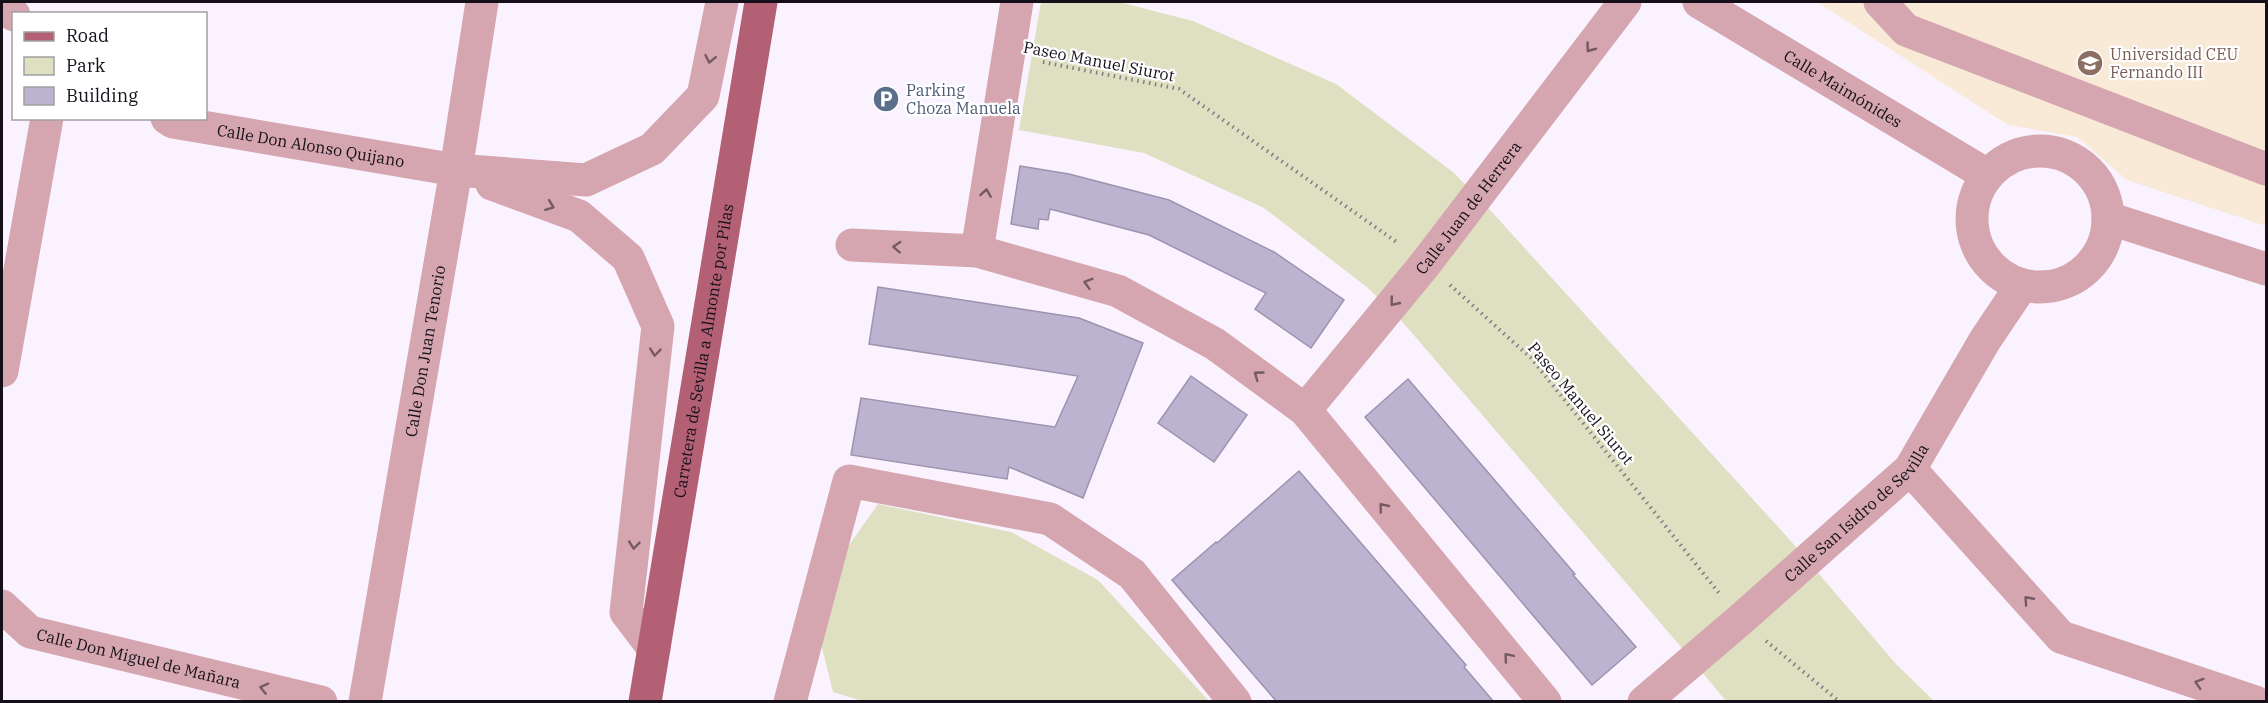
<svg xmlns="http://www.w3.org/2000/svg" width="2268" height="703" viewBox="0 0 2268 703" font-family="'IBM Plex Serif',serif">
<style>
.education{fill:#f8ead6}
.green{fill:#dee0c1}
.building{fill:#bcb3d0;stroke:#9c93af;stroke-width:1.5}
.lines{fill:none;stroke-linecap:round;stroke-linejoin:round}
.path{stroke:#827b86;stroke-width:4;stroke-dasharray:1.5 4.5;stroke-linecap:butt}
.minor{stroke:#d5a6af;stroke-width:33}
.major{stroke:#b36074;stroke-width:33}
.oneway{stroke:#755a64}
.labels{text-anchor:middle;stroke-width:4.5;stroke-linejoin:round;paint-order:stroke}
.education-label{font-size:16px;fill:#785e54;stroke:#fff;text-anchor:start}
.street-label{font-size:16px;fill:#150f19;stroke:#fff}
.service-label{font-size:16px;fill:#4e5e75;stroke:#fff;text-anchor:start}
</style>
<rect width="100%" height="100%" fill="#faf3ff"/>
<path class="education" d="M 1817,2 L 2266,2 L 2266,226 L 2127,180 L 2077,137 L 2008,125 Z"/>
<path class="green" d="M 1041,2 L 1119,2 L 1193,21 L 1336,84 L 1453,172 L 1491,211 L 1790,540 L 1896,664 L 1934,701 L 1726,701 L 1675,640 L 1400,319 L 1368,288 L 1264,208 L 1144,153 L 1019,130 Z
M 878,504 L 1011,532 L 1098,580 L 1209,701 L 862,701 L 833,692 L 820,640 L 847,548 Z"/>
<path class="building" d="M 1020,166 L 1069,174 L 1169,200 L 1274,252 L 1344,300 L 1311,348 L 1255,309 L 1266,293 L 1149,235 L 1050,209 L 1048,220 L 1039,219 L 1038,229 L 1011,224 Z
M 878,287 L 1079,318 L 1143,343 L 1083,498 L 1009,467 L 1007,479 L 851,455 L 861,398 L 1055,427 L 1078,376 L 869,344 Z
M 1191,376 L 1247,415 L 1214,462 L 1158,423 Z
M 1408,379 L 1575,574 L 1573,575 L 1636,647 L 1592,685 L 1365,417 Z
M 1299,471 L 1466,665 L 1464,667 L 1494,702 L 1277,702 L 1172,580 L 1216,542 L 1217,543 Z"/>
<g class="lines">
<path class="path" d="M 1043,62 L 1179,89 L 1398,243
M 1450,285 L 1531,358 L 1719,593
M 1766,641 L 1840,702"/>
<g class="minor">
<path id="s1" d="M 1699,2 L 1987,175"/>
<path d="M 1880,2 L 1906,30 L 2266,169"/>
<path d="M 2,5 L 14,15"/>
<path id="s2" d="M 167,118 L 173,122 L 456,170 L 586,180 L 652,149 L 703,96 L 722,2"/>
<circle cx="2040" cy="219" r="68"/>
<path d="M 492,184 L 579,216 L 628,258 L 658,326 L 626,612 L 654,649"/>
<path d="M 2108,218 L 2266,269"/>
<path d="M 852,245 L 977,251 L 1118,291 L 1215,344 L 1305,410 L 1545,702"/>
<path d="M 977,251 L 1017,2"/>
<path d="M 2,371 L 47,118"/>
<path id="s3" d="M 1305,410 L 1426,263 L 1625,2"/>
<path d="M 1910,469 L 2061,637 L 2255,702"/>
<path id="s4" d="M 2,606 L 30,632 L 321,702"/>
<path id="s5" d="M 365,702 L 456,170 L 482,2"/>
<path d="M 790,702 L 849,481 L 1050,519 L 1132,574 L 1235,702"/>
<path id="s6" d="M 1644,702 L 1740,620 L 1910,469 L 1985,340 L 2022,285"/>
</g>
<path class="major" id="s7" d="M 645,702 L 761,2"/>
</g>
<defs><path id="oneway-chevron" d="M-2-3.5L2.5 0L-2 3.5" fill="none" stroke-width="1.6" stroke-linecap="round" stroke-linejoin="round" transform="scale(1.5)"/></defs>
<g class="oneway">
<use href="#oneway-chevron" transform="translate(1590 48) rotate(127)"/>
<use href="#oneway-chevron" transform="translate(710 59) rotate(101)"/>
<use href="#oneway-chevron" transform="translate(986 193) rotate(-81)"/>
<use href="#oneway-chevron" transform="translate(550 206) rotate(21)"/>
<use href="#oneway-chevron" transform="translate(897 247) rotate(-177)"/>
<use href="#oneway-chevron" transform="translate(1088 283) rotate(-164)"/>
<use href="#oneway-chevron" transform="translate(1394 302) rotate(129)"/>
<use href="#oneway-chevron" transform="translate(655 352) rotate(96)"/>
<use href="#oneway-chevron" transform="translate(1258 375) rotate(-144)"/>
<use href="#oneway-chevron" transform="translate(1383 507) rotate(-129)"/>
<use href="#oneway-chevron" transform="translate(634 545) rotate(96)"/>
<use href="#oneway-chevron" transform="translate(2028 600) rotate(-132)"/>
<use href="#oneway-chevron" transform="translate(1508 657) rotate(-130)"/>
<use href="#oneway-chevron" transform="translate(2199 683) rotate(-162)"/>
<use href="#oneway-chevron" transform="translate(264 688) rotate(-167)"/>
</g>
<defs>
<symbol id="university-disc" viewBox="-11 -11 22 22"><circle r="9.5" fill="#8d6e63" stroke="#fff"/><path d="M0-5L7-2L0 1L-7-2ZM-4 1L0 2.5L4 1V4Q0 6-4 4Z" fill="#fff"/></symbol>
<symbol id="parking-disc" viewBox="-11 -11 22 22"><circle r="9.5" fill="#5c6f8a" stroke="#fff"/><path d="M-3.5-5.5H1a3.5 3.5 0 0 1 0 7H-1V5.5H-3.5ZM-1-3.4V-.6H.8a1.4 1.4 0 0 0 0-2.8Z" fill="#fff"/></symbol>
</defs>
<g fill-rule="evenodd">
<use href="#university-disc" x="2075" y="48" width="30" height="30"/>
<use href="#parking-disc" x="871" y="84" width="30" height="30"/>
</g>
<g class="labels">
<g class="education-label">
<text x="2110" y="60">Universidad CEU<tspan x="2110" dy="18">Fernando III</tspan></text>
</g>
<g class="street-label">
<text transform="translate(1099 61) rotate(11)" y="6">Paseo Manuel Siurot</text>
<text dy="6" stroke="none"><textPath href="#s1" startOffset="168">Calle Maimónides</textPath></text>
<text dy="6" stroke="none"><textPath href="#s2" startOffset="147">Calle Don Alonso Quijano</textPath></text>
<text dy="6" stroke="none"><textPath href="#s3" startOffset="260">Calle Juan de Herrera</textPath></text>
<text dy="6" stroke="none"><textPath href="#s7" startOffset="356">Carretera de Sevilla a Almonte por Pilas</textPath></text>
<text dy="6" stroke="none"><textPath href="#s5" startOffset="356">Calle Don Juan Tenorio</textPath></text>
<text transform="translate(1581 403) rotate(50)" y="6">Paseo Manuel Siurot</text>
<text dy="6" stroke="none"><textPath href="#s6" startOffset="285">Calle San Isidro de Sevilla</textPath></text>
<text dy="6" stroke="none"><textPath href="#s4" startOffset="150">Calle Don Miguel de Mañara</textPath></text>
</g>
<g class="service-label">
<text x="906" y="96">Parking<tspan x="906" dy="18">Choza Manuela</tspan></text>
</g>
</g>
<rect width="2268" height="703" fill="none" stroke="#150f19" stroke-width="6"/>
<rect x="12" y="12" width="195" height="108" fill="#ffffff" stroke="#a19fa3" stroke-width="1.5"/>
<rect x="24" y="32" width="30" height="9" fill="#b36074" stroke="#a19fa3" stroke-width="1.5"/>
<text x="66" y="42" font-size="18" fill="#150f19">Road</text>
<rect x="24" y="57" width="30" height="18" fill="#dee0c1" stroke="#a19fa3" stroke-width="1.5"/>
<text x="66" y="72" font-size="18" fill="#150f19">Park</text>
<rect x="24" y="87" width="30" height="18" fill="#bcb3d0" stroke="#a19fa3" stroke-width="1.5"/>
<text x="66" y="102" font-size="18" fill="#150f19">Building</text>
</svg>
